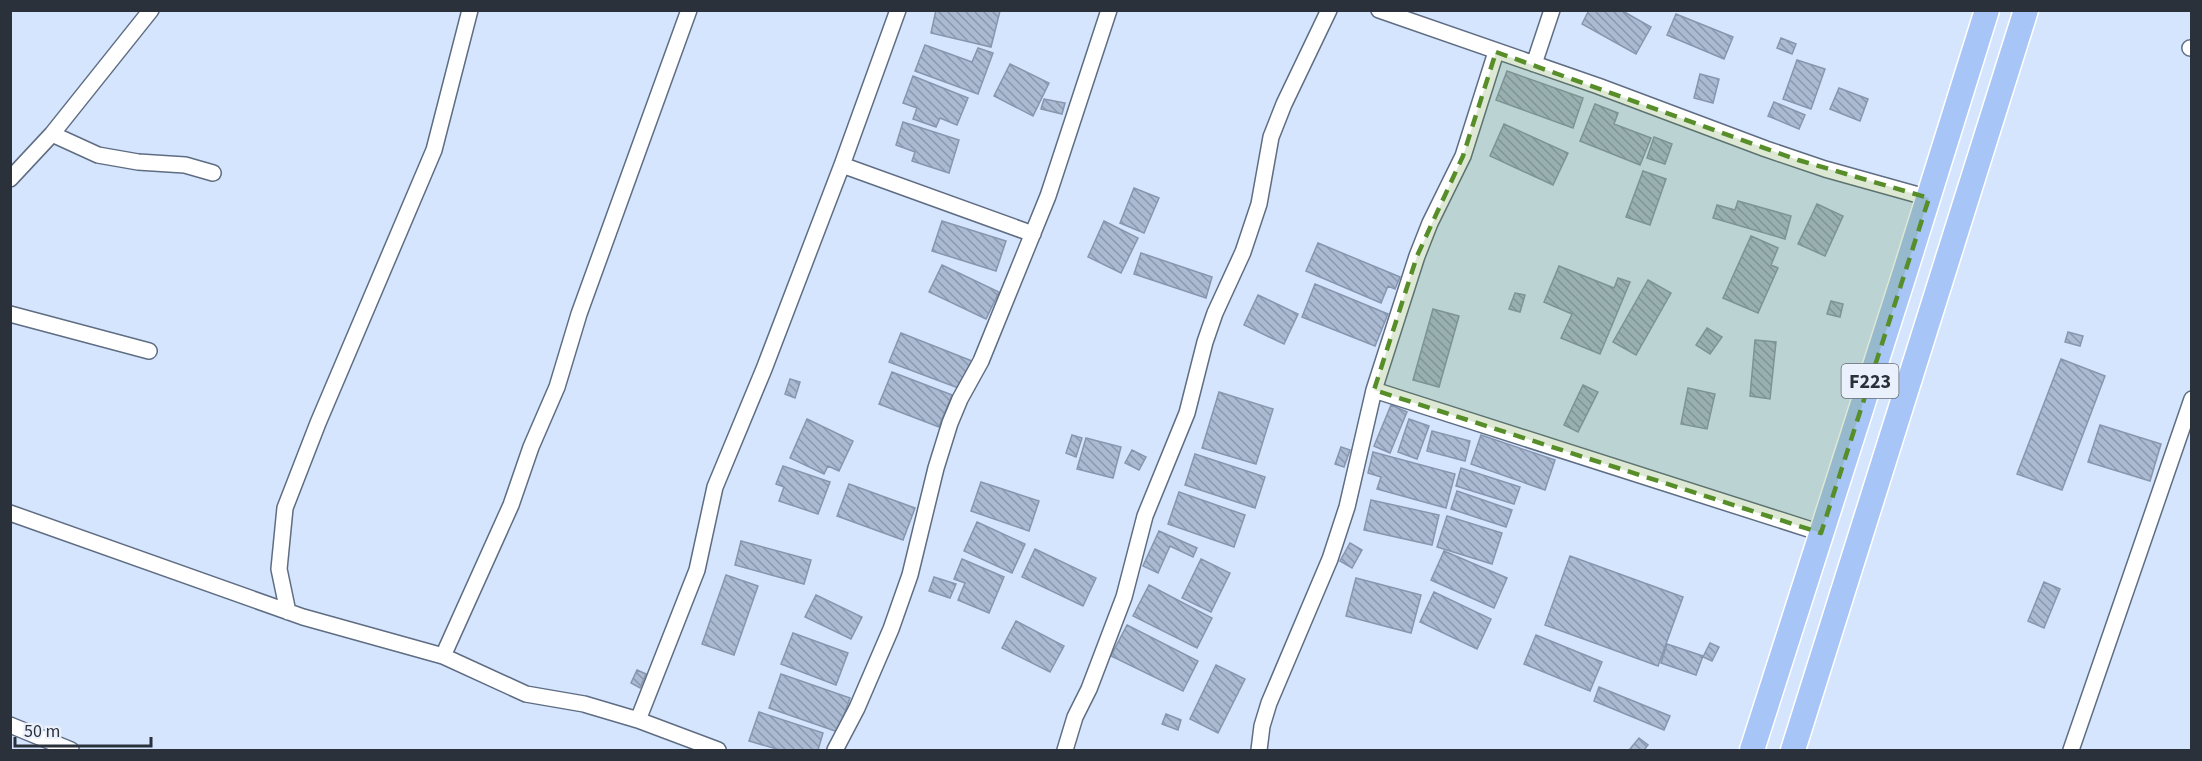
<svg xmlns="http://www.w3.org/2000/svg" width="2202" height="761" viewBox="0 0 2202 761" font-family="'Source Sans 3',sans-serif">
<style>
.building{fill:url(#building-back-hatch);stroke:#8796ae;stroke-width:1.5}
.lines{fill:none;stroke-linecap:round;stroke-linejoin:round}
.minor-casing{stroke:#5f6d83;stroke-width:18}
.primary-casing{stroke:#fff;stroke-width:27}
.minor{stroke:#fff;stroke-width:15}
.primary{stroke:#a7c5f7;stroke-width:24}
.marked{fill:#578e29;fill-opacity:0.2;stroke:#578e29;stroke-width:4.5;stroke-dasharray:12 8;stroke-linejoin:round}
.labels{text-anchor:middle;stroke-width:4.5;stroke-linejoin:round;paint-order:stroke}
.shield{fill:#ebf1fc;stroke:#656b75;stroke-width:1.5}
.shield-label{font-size:20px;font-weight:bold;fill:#2b313b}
</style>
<defs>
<pattern id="building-back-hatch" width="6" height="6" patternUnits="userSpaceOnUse" patternTransform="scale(1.5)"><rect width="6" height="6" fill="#abbad3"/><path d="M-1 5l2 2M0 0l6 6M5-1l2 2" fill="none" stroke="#8b98ac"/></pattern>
</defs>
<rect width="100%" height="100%" fill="#d5e5fe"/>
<path class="building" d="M 936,10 L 1000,11 L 991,47 L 931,33 Z
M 1589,10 L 1621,10 L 1651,27 L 1636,54 L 1582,24 Z
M 1676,14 L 1733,37 L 1724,59 L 1667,35 Z
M 1781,38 L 1796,44 L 1792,54 L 1777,48 Z
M 925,45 L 972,62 L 978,48 L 993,53 L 978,94 L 915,71 Z
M 1797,60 L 1825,69 L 1811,109 L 1783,99 Z
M 1010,64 L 1049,83 L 1033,116 L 994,96 Z
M 1507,71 L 1583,98 L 1573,128 L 1496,100 Z
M 1700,74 L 1719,79 L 1713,103 L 1694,98 Z
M 913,76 L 968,98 L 957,125 L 940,118 L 936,127 L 913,119 L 917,108 L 903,103 Z
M 1839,88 L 1868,99 L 1860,121 L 1830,109 Z
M 1044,99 L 1065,103 L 1062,114 L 1041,109 Z
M 1774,102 L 1805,115 L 1799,129 L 1768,116 Z
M 1595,104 L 1618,113 L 1614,124 L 1651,138 L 1640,165 L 1580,141 Z
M 903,122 L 959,140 L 949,173 L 912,161 L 915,152 L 896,145 Z
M 1504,124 L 1568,153 L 1553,185 L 1490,156 Z
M 1654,137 L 1672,144 L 1665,164 L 1647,158 Z
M 1643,171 L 1666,179 L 1650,225 L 1626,217 Z
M 1134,188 L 1159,198 L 1144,233 L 1120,223 Z
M 1738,201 L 1791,216 L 1785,239 L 1713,218 L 1717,205 L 1735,210 Z
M 1817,204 L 1843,216 L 1825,256 L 1798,244 Z
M 942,221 L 1006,241 L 996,271 L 932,251 Z
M 1104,221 L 1138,238 L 1121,273 L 1088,257 Z
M 1751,236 L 1778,248 L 1771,265 L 1778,268 L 1758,313 L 1723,298 Z
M 1318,243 L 1400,277 L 1395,289 L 1388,286 L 1381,303 L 1306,271 Z
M 1141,253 L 1212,277 L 1206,298 L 1134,274 Z
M 942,265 L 999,292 L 986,319 L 929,292 Z
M 1559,266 L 1614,288 L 1618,278 L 1630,282 L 1600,354 L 1561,338 L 1572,314 L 1544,302 Z
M 1648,280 L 1671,293 L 1636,355 L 1613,342 Z
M 1315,284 L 1388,314 L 1375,346 L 1302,317 Z
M 1515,293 L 1525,295 L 1520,312 L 1509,309 Z
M 1258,295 L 1298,314 L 1284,344 L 1244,325 Z
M 1831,301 L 1843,304 L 1840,317 L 1827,314 Z
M 1433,309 L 1459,316 L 1439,387 L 1413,380 Z
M 1707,328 L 1722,337 L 1710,354 L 1696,345 Z
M 2068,332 L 2083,336 L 2080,346 L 2065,342 Z
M 901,333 L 972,361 L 961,389 L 889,362 Z
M 1755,340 L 1776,342 L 1770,399 L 1750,396 Z
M 2061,359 L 2105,376 L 2062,490 L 2017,474 Z
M 892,372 L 952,395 L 939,427 L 879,404 Z
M 790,379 L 800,382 L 795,398 L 785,394 Z
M 1583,385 L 1598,392 L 1578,432 L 1564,425 Z
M 1688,388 L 1715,394 L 1707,429 L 1681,424 Z
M 1219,392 L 1273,409 L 1256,464 L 1202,448 Z
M 1391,405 L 1407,412 L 1390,453 L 1374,446 Z
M 807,419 L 853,441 L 839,471 L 828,466 L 824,474 L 790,458 Z
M 1409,419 L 1429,426 L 1417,459 L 1398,452 Z
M 2100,425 L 2161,444 L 2150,481 L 2088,462 Z
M 1432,431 L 1470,441 L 1465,461 L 1427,451 Z
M 1072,435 L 1082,438 L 1076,457 L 1066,453 Z
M 1481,435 L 1555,460 L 1545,490 L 1471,464 Z
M 1086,438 L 1121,447 L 1113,478 L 1077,469 Z
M 1341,447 L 1350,450 L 1344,467 L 1335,464 Z
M 1132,450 L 1146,457 L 1139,470 L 1125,463 Z
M 1373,452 L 1455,474 L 1446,508 L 1377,489 L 1381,477 L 1368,473 Z
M 1195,454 L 1265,477 L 1255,508 L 1185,485 Z
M 783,466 L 830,482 L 818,514 L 779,501 L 784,487 L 776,484 Z
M 1461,468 L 1520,487 L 1514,504 L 1456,486 Z
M 981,482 L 1039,501 L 1029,531 L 971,511 Z
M 849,484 L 915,508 L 903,540 L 837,516 Z
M 1457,491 L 1512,510 L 1506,527 L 1451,509 Z
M 1179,492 L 1245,515 L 1234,547 L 1168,524 Z
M 1371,500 L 1439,515 L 1432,545 L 1364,530 Z
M 1447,516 L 1502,533 L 1492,564 L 1437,547 Z
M 977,522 L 1025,544 L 1012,573 L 964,551 Z
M 1159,531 L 1197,548 L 1193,557 L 1170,546 L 1158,573 L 1143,566 Z
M 741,541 L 811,560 L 804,584 L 735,565 Z
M 1350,543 L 1362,550 L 1352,568 L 1340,561 Z
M 1035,549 L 1096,578 L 1083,606 L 1022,577 Z
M 1444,551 L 1507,578 L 1494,608 L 1431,580 Z
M 1570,556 L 1683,597 L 1658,666 L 1545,625 Z
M 962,559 L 1004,577 L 989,613 L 958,600 L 965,583 L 954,579 Z
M 1201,559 L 1230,573 L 1211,612 L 1182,598 Z
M 726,575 L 758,586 L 734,655 L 702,644 Z
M 934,577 L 956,584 L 950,598 L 929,591 Z
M 1356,578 L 1421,595 L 1411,633 L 1346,616 Z
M 2044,582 L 2060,589 L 2044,628 L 2028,621 Z
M 1149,585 L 1212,618 L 1197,648 L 1133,616 Z
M 1434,592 L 1491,619 L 1477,649 L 1420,622 Z
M 816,595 L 862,617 L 851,639 L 805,617 Z
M 1016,621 L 1064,646 L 1050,672 L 1002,648 Z
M 1127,625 L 1198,661 L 1183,691 L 1111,656 Z
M 793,633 L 848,653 L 836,685 L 781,664 Z
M 1536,635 L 1602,662 L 1590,691 L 1524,664 Z
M 1710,643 L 1719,647 L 1712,661 L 1703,657 Z
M 1667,644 L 1703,656 L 1696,675 L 1661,663 Z
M 1216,665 L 1245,679 L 1218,733 L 1190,719 Z
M 637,670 L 646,674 L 640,688 L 631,683 Z
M 781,674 L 850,698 L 838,732 L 769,708 Z
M 1599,687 L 1670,716 L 1664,730 L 1594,701 Z
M 759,712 L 823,733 L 818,750 L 780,750 L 749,741 Z
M 1166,714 L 1181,720 L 1178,730 L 1162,724 Z
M 1639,738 L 1648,745 L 1644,750 L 1631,750 L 1630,749 Z"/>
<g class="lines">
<defs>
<path id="minor" d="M 1379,10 L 1598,86 L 1766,149 L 1825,169 L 1929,198
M 2190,48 L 2192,48
M 1534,64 L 1552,10
M 52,134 L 98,155 L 138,162 L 185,165 L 213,173
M 842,165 L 1033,234
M 10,179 L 52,134 L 151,10
M 10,314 L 149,351
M 1374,390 L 1821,533
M 10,513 L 303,617 L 443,656 L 526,694 L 584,704 L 638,720 L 718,750
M 288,612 L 279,569 L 285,508 L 318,423 L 434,150 L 470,10
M 443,656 L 511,505 L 531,447 L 557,387 L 579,314 L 689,10
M 638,720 L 697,570 L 715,487 L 764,369 L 842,165 L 898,10
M 10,725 L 71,750
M 835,750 L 857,708 L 891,629 L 910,575 L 936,468 L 950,423 L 960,399 L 981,361 L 1048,196 L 1109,10
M 1065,750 L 1075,717 L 1089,689 L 1124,597 L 1145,516 L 1187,413 L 1205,342 L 1215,313 L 1243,252 L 1259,204 L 1271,137 L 1284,104 L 1329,10
M 1259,750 L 1262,726 L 1269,703 L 1330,559 L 1347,507 L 1374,390 L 1417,256 L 1430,223 L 1463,156 L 1496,52
M 2071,750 L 2192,399"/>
<path id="primary" d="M 1752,750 L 1906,269 L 1987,10
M 1793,750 L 2026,10"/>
</defs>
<use href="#minor" class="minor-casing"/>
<use href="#primary" class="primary-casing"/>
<use href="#minor" class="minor"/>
<use href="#primary" class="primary"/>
</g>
<path class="marked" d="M 1496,52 L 1798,160 L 1929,198 L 1821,533 L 1374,390 L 1417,256 L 1463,156 Z"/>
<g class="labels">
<rect class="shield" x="1841.5" y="364" width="57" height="34" rx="4.5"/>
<g class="shield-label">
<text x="1870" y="388">F223</text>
</g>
</g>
<rect width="2202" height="761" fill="none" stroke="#2b313b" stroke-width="24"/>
<path d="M15 737v9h136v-9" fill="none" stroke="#2b313b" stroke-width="3"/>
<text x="24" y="737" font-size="18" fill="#2b313b" stroke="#ebf1fc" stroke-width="4.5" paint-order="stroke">50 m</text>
</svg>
